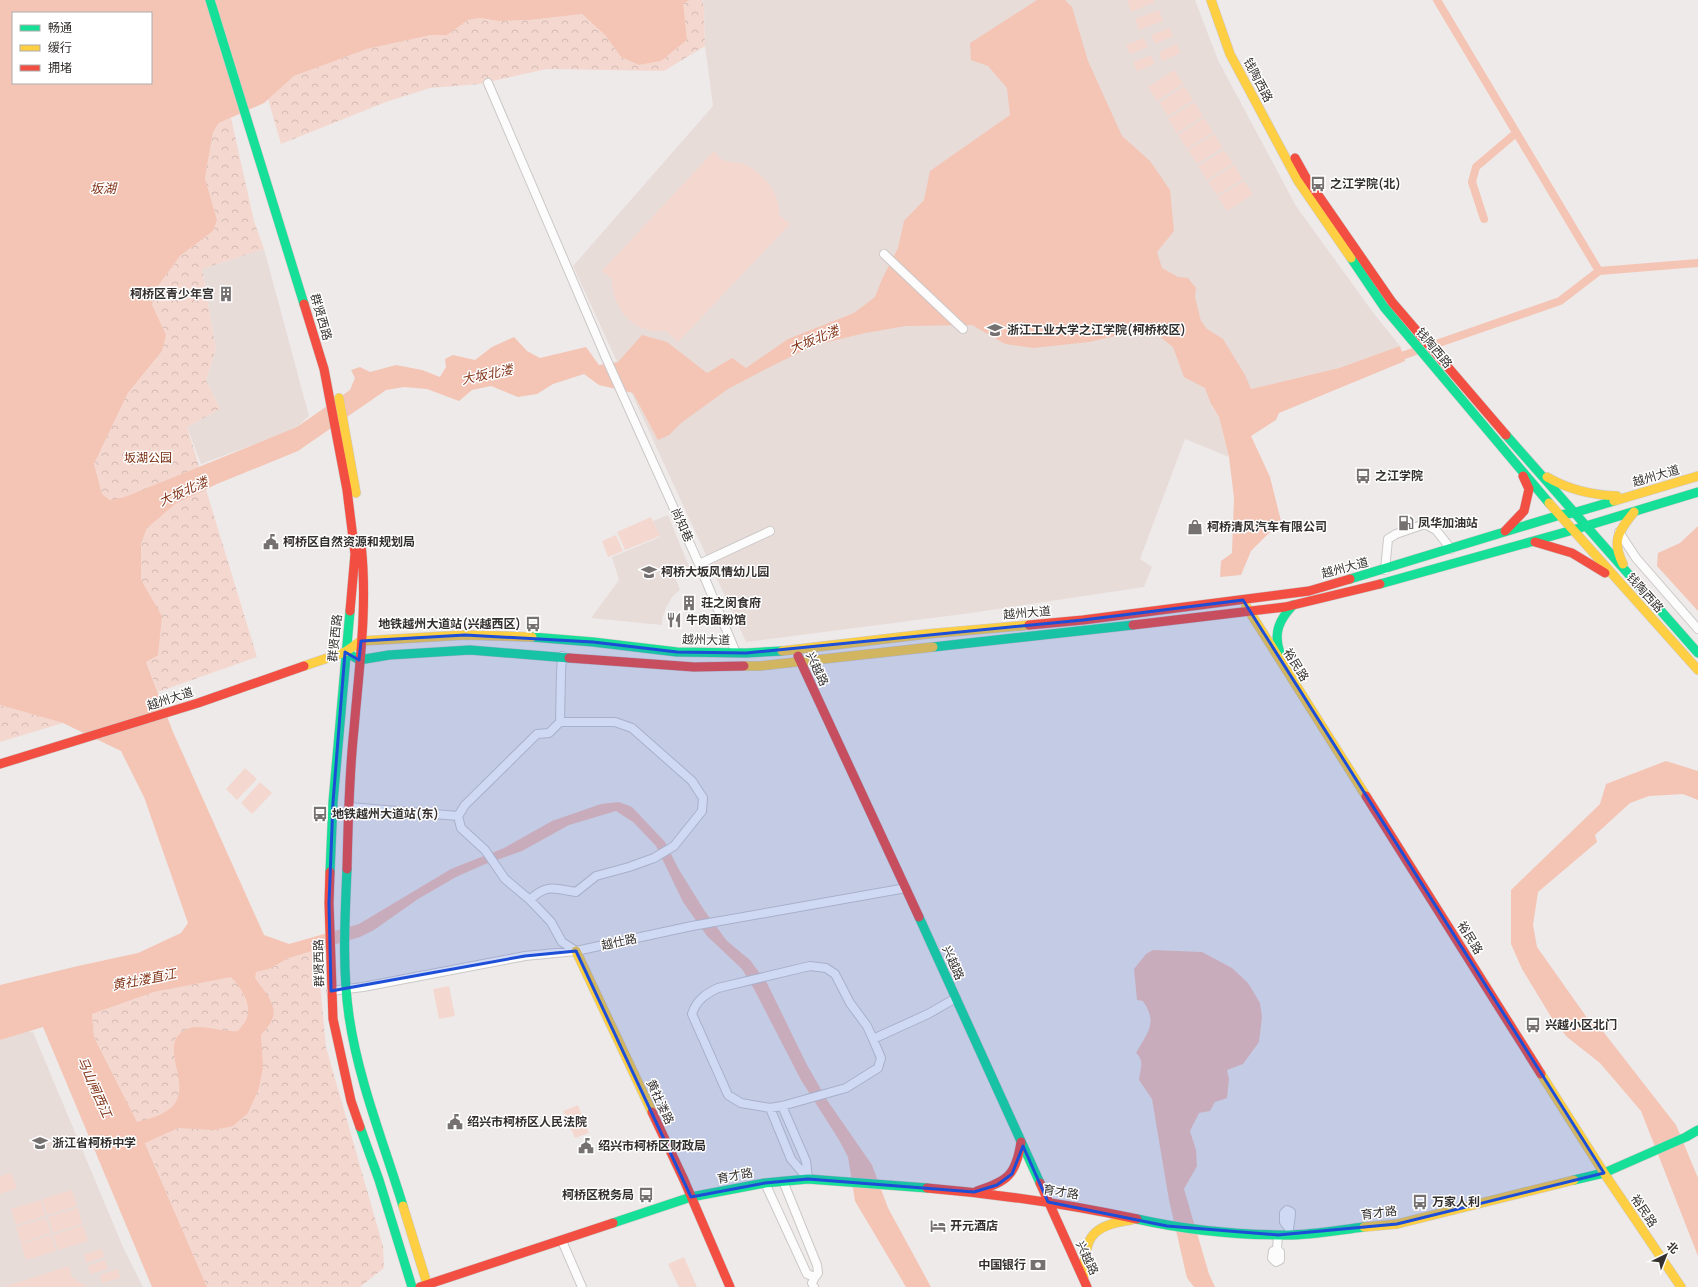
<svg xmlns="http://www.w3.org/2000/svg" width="1698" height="1287" viewBox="0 0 1698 1287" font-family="Manrope,'Noto Sans SC',sans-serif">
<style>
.built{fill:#e8dcd9}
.park{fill:url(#park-crowns)}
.pitch{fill:#f4d8d0}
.water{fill:#f4c4b4;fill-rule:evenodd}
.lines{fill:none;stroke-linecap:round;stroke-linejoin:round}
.canal{stroke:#f4c4b4;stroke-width:8}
.street-casing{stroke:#ccc8c7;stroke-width:10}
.fast-casing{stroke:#ccc8c7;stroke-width:10}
.slow-casing{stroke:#ccc8c7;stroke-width:10}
.jam-casing{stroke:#ccc8c7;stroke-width:10}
.street{stroke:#fcfcfc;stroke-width:8}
.fast{stroke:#16e098;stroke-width:9}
.slow{stroke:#ffcf43;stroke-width:9}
.jam{stroke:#f24e42;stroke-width:9}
.marked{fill:#1d4ed8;fill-opacity:0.2;stroke:#1d4ed8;stroke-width:3;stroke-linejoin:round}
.labels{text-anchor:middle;stroke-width:3;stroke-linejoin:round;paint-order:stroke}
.street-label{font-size:12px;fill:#34302f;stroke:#fff}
.poi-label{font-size:12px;font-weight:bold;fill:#34302f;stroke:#fff;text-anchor:start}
.park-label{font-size:12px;fill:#782b0d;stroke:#fff}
.water-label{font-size:13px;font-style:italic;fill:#823418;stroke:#fff}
</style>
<defs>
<pattern id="park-crowns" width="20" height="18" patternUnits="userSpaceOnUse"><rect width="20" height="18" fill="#f4d8d0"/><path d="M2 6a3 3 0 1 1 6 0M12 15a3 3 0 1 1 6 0" fill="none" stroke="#d2bab3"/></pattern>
</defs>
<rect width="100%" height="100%" fill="#eeeae9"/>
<path class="built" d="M 702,0 L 1195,0 L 1218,60 L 1296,206 L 1375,315 L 1400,346 L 1339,368 L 1251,389 L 1211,405 L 1219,417 L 1229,457 L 1185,439 L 1140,559 L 1152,567 L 1144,587 L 971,613 L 746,642 L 573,266 L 713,106 L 705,46 L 704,7 Z
M 264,249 L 309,416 L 297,427 L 284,433 L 201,464 L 187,427 L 220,409 L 206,380 L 216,349 L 202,269 Z
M 668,515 L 690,569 L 675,576 L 680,590 L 672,597 L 666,608 L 662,619 L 662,625 L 591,618 L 619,580 L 612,557 L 660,537 L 653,521 Z
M 26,1031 L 33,1032 L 123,1247 L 143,1287 L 0,1287 L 0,1040 Z"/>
<path class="park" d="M 690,0 L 702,0 L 704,7 L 705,46 L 664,71 L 547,69 L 479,84 L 430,88 L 386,102 L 281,144 L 268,99 L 294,76 L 367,49 L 431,35 L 447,35 L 468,20 L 480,18 L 499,21 L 530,20 L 582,14 L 605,35 L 621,57 L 639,65 L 661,61 L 687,40 L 682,3 Z
M 231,118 L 254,221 L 264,249 L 202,269 L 216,349 L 206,380 L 220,409 L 187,427 L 257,657 L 158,692 L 146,661 L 162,616 L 141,581 L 141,544 L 147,528 L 102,494 L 94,464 L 128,393 L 162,351 L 152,305 L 155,290 L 180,256 L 213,231 L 217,220 L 205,178 L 213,132 L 219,123 Z
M 0,705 L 63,723 L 0,742 Z
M 321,949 L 319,973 L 326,1047 L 383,1246 L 384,1268 L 360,1287 L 207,1287 L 133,1114 L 94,1037 L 92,1014 L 154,992 L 269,969 L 289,958 Z"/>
<path class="pitch" d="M 1127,0 L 1154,0 L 1155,2 L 1131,12 Z
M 1159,10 L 1163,21 L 1139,30 L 1135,19 Z
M 1170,28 L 1173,36 L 1155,44 L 1151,35 Z
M 1144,38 L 1148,47 L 1130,54 L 1126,45 Z
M 1177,44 L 1180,53 L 1162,61 L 1159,52 Z
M 1151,55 L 1155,64 L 1137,71 L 1133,62 Z
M 1174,70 L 1183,84 L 1157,101 L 1148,87 Z
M 1184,86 L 1193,100 L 1168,116 L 1159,103 Z
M 1194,102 L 1203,116 L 1177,133 L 1168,119 Z
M 1204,118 L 1213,132 L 1187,149 L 1178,135 Z
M 1214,134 L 1223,147 L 1197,164 L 1188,150 Z
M 1224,150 L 1233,163 L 1207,180 L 1198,166 Z
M 714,151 C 716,153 720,159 723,160 C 728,162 738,162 744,164 C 763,172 781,194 779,215 L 790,224 L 678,342 L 666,331 C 634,335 612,309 612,279 L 602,271 Z
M 1234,165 L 1243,179 L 1217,195 L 1208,182 Z
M 1244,181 L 1253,194 L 1227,211 L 1218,197 Z
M 651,517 L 660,536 L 625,550 L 617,532 Z
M 616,535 L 623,551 L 608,557 L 602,541 Z
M 245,768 L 257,779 L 237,800 L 226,789 Z
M 260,782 L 272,793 L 252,814 L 241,803 Z
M 449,986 L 455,1016 L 439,1019 L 433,989 Z
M 578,1105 L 589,1133 L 575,1138 L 563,1111 Z
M 11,1173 L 17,1188 L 0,1194 L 0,1176 Z
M 72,1190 L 77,1206 L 47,1215 L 42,1199 Z
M 41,1200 L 45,1216 L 16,1225 L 11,1209 Z
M 78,1208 L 82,1224 L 53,1233 L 48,1217 Z
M 46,1218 L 51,1233 L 21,1243 L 16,1227 Z
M 83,1225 L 88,1241 L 58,1250 L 53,1235 Z
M 51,1235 L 56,1251 L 26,1260 L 21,1244 Z
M 102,1249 L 104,1257 L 86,1263 L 84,1254 Z
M 684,1257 L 697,1287 L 679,1287 L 668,1264 Z
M 105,1260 L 108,1269 L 90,1274 L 88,1266 Z
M 69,1266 L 72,1277 L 87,1287 L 3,1287 Z
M 118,1269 L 120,1278 L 102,1283 L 100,1275 Z"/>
<path class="water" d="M 0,0 L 690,0 L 683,3 L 687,40 L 661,61 L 639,65 L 621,57 L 605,35 L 582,14 L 530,20 L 499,21 L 480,18 L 468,20 L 447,35 L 431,35 L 367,49 L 294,76 L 264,103 L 219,123 L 213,132 L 205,178 L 217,220 L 213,231 L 180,256 L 155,290 L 152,305 L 166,335 L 162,351 L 128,393 L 94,464 L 102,494 L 110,500 L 125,497 L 297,427 L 350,390 L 355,378 L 351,370 L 360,367 L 370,372 L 396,365 L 422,370 L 440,377 L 446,367 L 445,359 L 453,355 L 475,360 L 492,347 L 514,337 L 527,351 L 540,358 L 586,347 L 599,365 L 618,362 L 642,335 L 667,342 L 707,373 L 732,358 L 746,368 L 788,339 L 854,313 L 875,297 L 882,279 L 898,248 L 904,221 L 924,200 L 930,171 L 1010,115 L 1007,88 L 988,66 L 971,60 L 970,43 L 1037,0 L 1065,0 L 1072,7 L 1088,61 L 1122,136 L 1150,161 L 1170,190 L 1174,231 L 1157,252 L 1162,268 L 1178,277 L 1188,278 L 1196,288 L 1195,297 L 1201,321 L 1207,329 L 1223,339 L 1245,375 L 1251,389 L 1339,368 L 1400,346 L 1405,361 L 1279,413 L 1276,420 L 1251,436 L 1270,477 L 1281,521 L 1251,551 L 1241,575 L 1220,577 L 1221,561 L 1232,553 L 1234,498 L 1229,457 L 1219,417 L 1211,404 L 1205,388 L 1184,377 L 1173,347 L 1149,328 L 1089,342 L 1033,348 L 1005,344 L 972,325 L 906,326 L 865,333 L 812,346 L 762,371 L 728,389 L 681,423 L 669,435 L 658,440 L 633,393 L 599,385 L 584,374 L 553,384 L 537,394 L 518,397 L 491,386 L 472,390 L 459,401 L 427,389 L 404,387 L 386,390 L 298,451 L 217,484 L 175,504 L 147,528 L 141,544 L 141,580 L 162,616 L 158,655 L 146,662 L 173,732 L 264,935 L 289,944 L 359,924 L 451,869 L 504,848 L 552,821 L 601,804 L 619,802 L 632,807 L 665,842 L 678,868 L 704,910 L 727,941 L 750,960 L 767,983 L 806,1063 L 827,1100 L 872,1165 L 888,1208 L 931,1287 L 906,1287 L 855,1201 L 848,1157 L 839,1140 L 801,1080 L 754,989 L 742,969 L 707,936 L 683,902 L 656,846 L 633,822 L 616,811 L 569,825 L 522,851 L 483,865 L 456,877 L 418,899 L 374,930 L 360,937 L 289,958 L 269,969 L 256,972 L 255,978 C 262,988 277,1004 273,1017 C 271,1024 265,1030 261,1035 L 263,1067 L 259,1088 L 248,1113 L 233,1126 L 214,1130 L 178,1128 L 145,1143 L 207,1287 L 152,1287 L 43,1027 L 0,1040 L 0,985 L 78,966 L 138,953 L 181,933 L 188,923 L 144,797 L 121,751 L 63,723 L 0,705 ZM 13,13 L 151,13 L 151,83 L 13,83 ZM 231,977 C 240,986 250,1001 248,1014 C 247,1021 242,1026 238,1031 C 223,1033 200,1023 187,1029 C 153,1045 199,1088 168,1110 C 159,1117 147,1119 137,1122 L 94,1037 L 92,1014 L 154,992 Z
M 1698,526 L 1698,611 L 1657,566 L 1658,553 L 1680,543 Z
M 1666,761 L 1698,771 L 1698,800 L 1683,794 L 1649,796 L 1630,803 L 1595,835 L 1597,842 L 1538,892 L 1533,925 L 1537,947 L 1590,1022 L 1598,1025 L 1676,1125 L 1698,1178 L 1698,1256 L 1641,1111 L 1600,1063 L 1567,1037 L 1553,1020 L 1522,969 L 1511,944 L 1511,890 L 1600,804 L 1606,784 Z
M 1153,950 L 1202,952 L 1232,968 L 1248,983 L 1260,1003 L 1262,1017 L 1259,1042 L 1243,1064 L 1227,1070 L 1229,1079 L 1227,1098 L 1215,1102 L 1210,1111 L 1199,1113 L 1190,1131 L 1196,1150 L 1197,1166 L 1184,1189 L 1209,1274 L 1215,1287 L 1194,1287 L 1187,1278 L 1169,1200 L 1152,1099 L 1139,1080 C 1140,1069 1145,1061 1136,1053 C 1148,1032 1158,1023 1143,1001 L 1137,1000 L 1134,969 L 1146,954 Z"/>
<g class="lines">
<path class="canal" d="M 1437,0 L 1599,271
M 1484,219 L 1472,182 L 1476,167 L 1516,133
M 1393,359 L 1560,301 L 1599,271 L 1698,263"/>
<defs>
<path id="street" d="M 488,83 L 606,358 L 699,564 L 736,653
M 884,254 L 963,329
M 1619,532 L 1636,558 L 1698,629
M 699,564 L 770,531
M 1385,570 L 1388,539 L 1396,534 L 1425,524 L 1436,530 L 1451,549
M 560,722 L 615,722 L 632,728 L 692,781 L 703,798 L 702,811 L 674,846 L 654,858 L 629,867 L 596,876 L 576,892 C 555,889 547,883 530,900 L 505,879 L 485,850 L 461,828 L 458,816 L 465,805 L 537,734 L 549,733 Z
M 560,722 L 561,673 L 562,656
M 349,807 L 458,816
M 530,900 L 551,922 L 562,942 L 576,951
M 810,966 L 826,968 L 835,974 L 850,1003 L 867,1026 L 873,1039 L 881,1058 L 878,1068 L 846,1088 L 782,1106 L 770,1108 L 741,1103 L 728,1095 L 692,1014 C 696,1001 705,994 718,988 Z
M 331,991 L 363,987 L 525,956 L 576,951 L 692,926 L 906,888
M 873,1039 L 928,1014 L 956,998
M 770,1108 L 791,1159 L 808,1179 L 806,1161 L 782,1106
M 765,1183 L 807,1274 L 815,1277 L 818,1273 L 817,1265 L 783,1181
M 1288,1227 L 1284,1222 L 1284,1213 L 1287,1210 L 1291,1212 C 1291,1221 1288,1227 1289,1235
M 562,1241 L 582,1287
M 1277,1249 L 1280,1252 L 1280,1260 L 1276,1262 L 1272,1258 L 1273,1251 L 1277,1249 L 1278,1235
M 814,1287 L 812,1283 L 815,1277"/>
<path id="fast" d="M 210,0 L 304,304
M 1351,258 L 1384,307 L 1549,503
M 1506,435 L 1698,653
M 1350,579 L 1560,515 L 1573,513 L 1614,501
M 1380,584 L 1573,530 L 1698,492
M 532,637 L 593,642 L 677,652 L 746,653 L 782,651
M 933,647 L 1133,625
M 1280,653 C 1273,633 1279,620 1293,605
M 351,655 L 359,660 L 389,655 L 470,650 L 569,658
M 347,869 C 345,918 342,967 349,1016 C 358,1079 384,1144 403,1206
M 330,872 L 333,802 L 350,611
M 919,917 L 1040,1183
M 360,1127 L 379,1180 L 412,1287
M 1574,1180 L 1604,1173 L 1686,1137 L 1698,1130
M 1137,1219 C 1186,1230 1238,1235 1288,1235 C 1313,1235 1339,1230 1364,1227
M 613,1223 L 691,1197 L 765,1183 L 808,1179 L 927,1188"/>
<path id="slow" d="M 1211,0 L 1230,54 L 1298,181 L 1351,258
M 339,398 L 356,493
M 1547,477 C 1569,490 1591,495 1617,496
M 1614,501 L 1698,476
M 1549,503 L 1698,670
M 1623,564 C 1611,540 1619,531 1634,512
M 1246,606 L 1366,796
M 782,651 L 927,634 L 1029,625
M 304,666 L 345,652 L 361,641 L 465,635 L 532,637
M 744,666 L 760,666 L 933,647
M 576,951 L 652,1112
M 1541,1074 L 1604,1173 L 1681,1287
M 403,1206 L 428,1287
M 1364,1227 L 1397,1224 L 1574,1180
M 1084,1276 C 1084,1237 1092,1225 1131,1220"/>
<path id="jam" d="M 1295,158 L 1305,176 L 1392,302 L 1506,435
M 304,304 L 324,369 L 347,490 L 355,554 L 350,611
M 1505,531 L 1524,511 L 1529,489 L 1523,476
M 1535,542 L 1572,553 L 1605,573
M 1029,625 L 1083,620 L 1309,591 L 1350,579
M 1133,625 L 1285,607 L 1380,584
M 798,656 L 919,917
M 569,658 L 694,667 L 744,666
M 0,764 L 198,703 L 304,666
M 1366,796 L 1541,1074
M 347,869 C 348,822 349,776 354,729 C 359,668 368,606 361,544
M 330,872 L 329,903 L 333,1019 L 351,1101 L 360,1127
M 652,1112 L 684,1180 L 730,1287
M 1040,1183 L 1087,1287
M 927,1188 C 998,1194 1067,1204 1137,1219
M 977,1191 C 1008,1181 1016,1175 1021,1142
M 420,1287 L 613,1223"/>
</defs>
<use href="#street" class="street-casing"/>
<use href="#fast" class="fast-casing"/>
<use href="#slow" class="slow-casing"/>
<use href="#jam" class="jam-casing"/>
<use href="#street" class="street"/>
<use href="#fast" class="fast"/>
<use href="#slow" class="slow"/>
<use href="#jam" class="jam"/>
</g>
<path class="marked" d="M 1243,600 L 1604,1173 L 1397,1224 L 1278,1235 L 1167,1226 L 1048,1202 L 1023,1146 L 1012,1174 L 997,1185 L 974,1192 L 808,1179 L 765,1183 L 691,1197 L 576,951 L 525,956 L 331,991 L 329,903 L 333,802 L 345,652 L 359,660 L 361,641 L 465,635 L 593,642 L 677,652 L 746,653 L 1083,620 Z"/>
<defs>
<symbol id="bus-bare" viewBox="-9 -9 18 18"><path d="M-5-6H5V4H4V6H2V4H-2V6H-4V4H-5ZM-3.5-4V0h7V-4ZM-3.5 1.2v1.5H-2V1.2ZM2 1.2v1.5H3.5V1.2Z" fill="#757170" stroke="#fff" stroke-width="2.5" paint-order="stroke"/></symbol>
<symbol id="building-bare" viewBox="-9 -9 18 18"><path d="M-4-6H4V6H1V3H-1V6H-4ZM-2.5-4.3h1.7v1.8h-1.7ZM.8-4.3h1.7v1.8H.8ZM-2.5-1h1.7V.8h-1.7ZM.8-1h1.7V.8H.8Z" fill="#757170" stroke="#fff" stroke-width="2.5" paint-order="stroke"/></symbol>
<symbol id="university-bare" viewBox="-9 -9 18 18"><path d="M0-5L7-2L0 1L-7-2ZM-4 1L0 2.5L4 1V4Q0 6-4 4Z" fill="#757170" stroke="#fff" stroke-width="2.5" paint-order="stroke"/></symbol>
<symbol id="fuel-bare" viewBox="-9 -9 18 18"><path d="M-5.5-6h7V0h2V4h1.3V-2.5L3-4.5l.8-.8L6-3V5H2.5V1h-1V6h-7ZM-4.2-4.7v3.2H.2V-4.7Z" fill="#757170" stroke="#fff" stroke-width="2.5" paint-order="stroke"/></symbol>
<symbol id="shop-bare" viewBox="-9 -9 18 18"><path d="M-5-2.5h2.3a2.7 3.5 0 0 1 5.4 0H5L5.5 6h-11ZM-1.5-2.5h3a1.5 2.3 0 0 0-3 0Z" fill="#757170" stroke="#fff" stroke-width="2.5" paint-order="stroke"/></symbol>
<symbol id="civic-bare" viewBox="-9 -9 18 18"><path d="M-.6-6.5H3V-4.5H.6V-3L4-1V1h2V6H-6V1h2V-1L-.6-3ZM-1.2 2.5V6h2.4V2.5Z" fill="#757170" stroke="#fff" stroke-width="2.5" paint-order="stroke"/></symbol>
<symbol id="school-bare" viewBox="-9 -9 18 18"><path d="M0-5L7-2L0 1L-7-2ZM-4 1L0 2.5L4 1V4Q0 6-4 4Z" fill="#757170" stroke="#fff" stroke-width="2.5" paint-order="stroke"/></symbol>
<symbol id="restaurant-bare" viewBox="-9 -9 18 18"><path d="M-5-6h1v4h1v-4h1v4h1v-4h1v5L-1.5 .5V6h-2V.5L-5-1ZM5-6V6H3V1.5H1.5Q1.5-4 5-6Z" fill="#757170" stroke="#fff" stroke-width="2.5" paint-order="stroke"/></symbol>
<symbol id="hotel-bare" viewBox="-9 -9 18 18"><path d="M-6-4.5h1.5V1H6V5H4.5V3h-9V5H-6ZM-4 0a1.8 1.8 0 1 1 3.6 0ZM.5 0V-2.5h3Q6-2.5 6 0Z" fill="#757170" stroke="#fff" stroke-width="2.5" paint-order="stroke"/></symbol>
<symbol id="bank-bare" viewBox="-9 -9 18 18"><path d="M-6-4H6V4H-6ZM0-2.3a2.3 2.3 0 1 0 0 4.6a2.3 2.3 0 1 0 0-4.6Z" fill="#757170" stroke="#fff" stroke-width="2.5" paint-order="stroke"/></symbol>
</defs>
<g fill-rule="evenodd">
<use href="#bus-bare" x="1307" y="173" width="22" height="22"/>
<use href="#building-bare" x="215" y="283" width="22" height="22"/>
<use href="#university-bare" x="984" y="319" width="22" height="22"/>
<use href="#bus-bare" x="1352" y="465" width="22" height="22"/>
<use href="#fuel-bare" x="1395" y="512" width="22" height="22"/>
<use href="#shop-bare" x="1184" y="516" width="22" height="22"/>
<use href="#civic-bare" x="260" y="531" width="22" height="22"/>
<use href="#school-bare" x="638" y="561" width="22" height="22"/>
<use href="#building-bare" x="678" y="592" width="22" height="22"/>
<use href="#restaurant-bare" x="663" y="609" width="22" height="22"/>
<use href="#bus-bare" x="522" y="613" width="22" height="22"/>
<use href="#bus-bare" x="309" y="803" width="22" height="22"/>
<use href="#bus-bare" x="1522" y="1014" width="22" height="22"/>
<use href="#civic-bare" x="444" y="1111" width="22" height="22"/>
<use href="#school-bare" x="29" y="1132" width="22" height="22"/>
<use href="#civic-bare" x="575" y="1135" width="22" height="22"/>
<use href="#bus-bare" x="635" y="1184" width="22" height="22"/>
<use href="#bus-bare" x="1409" y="1191" width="22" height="22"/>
<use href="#hotel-bare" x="927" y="1215" width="22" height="22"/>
<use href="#bank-bare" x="1027" y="1254" width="22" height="22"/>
</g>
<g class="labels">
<g class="street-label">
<text transform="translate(1258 80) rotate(62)" y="4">钱陶西路</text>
<text transform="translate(321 317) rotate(74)" y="4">群贤西路</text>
<text transform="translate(1434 348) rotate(50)" y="4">钱陶西路</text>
<text transform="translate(1656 476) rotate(-16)" y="4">越州大道</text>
<text transform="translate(682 525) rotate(66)" y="4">尚知巷</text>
<text transform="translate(1345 568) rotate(-15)" y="4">越州大道</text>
<text transform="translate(1645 593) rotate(48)" y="4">钱陶西路</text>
<text transform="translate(1027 613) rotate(-5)" y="4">越州大道</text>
<text transform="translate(335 638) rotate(-84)" y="4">群贤西路</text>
<text transform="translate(706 640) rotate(1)" y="4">越州大道</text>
<text transform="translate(1296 665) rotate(58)" y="4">裕民路</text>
<text transform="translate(817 669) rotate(65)" y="4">兴越路</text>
<text transform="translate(170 699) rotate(-18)" y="4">越州大道</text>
<text transform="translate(1470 938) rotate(58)" y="4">裕民路</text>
<text transform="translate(619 942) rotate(-12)" y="4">越仕路</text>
<text transform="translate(319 963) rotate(-91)" y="4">群贤西路</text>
<text transform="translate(953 963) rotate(66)" y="4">兴越路</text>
<text transform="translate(660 1102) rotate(65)" y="4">黄社溇路</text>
<text transform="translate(735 1176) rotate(-11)" y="4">育才路</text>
<text transform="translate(1061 1192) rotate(9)" y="4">育才路</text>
<text transform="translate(1644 1211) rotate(56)" y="4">裕民路</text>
<text transform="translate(1379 1213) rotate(-7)" y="4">育才路</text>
<text transform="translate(1087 1258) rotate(65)" y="4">兴越路</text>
</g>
<g class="poi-label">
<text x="1330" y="188">之江学院(北)</text>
<text x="214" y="298" text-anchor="end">柯桥区青少年宫</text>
<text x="1007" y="334">浙江工业大学之江学院(柯桥校区)</text>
<text x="1375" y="480">之江学院</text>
<text x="1418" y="527">凤华加油站</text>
<text x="1207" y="531">柯桥清风汽车有限公司</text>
<text x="283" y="546">柯桥区自然资源和规划局</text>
<text x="661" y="576">柯桥大坂风情幼儿园</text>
<text x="701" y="607">荘之闵食府</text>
<text x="686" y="624">牛肉面粉馆</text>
<text x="521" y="628" text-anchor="end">地铁越州大道站(兴越西区)</text>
<text x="332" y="818">地铁越州大道站(东)</text>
<text x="1545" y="1029">兴越小区北门</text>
<text x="467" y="1126">绍兴市柯桥区人民法院</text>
<text x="52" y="1147">浙江省柯桥中学</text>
<text x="598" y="1150">绍兴市柯桥区财政局</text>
<text x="634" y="1199" text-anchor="end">柯桥区税务局</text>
<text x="1432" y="1206">万家人利</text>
<text x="950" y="1230">开元酒店</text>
<text x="1026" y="1269" text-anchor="end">中国银行</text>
</g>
<g class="park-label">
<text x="148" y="462">坂湖公园</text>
</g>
<g class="water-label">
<text x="103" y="193">坂湖</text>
<text transform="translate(814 339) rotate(-22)" y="5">大坂北溇</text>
<text transform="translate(487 374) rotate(-12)" y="5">大坂北溇</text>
<text transform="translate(183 491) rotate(-24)" y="5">大坂北溇</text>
<text transform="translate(144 979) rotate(-11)" y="5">黄社溇直江</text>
<text transform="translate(95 1087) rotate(66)" y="5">马山闸西江</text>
</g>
</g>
<rect x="12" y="12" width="140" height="72" fill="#ffffff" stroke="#aeacac"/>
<rect x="20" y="25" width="20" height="6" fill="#16e098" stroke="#aeacac"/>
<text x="48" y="32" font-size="12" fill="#34302f">畅通</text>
<rect x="20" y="45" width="20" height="6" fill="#ffcf43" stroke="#aeacac"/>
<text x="48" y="52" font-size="12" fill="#34302f">缓行</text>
<rect x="20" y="65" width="20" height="6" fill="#f24e42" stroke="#aeacac"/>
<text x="48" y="72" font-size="12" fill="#34302f">拥堵</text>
<g transform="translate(1666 1255) rotate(43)" stroke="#ffffff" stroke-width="3" paint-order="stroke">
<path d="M0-3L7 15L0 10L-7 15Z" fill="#34302f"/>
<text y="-6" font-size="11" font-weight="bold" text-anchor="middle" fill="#34302f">北</text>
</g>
</svg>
